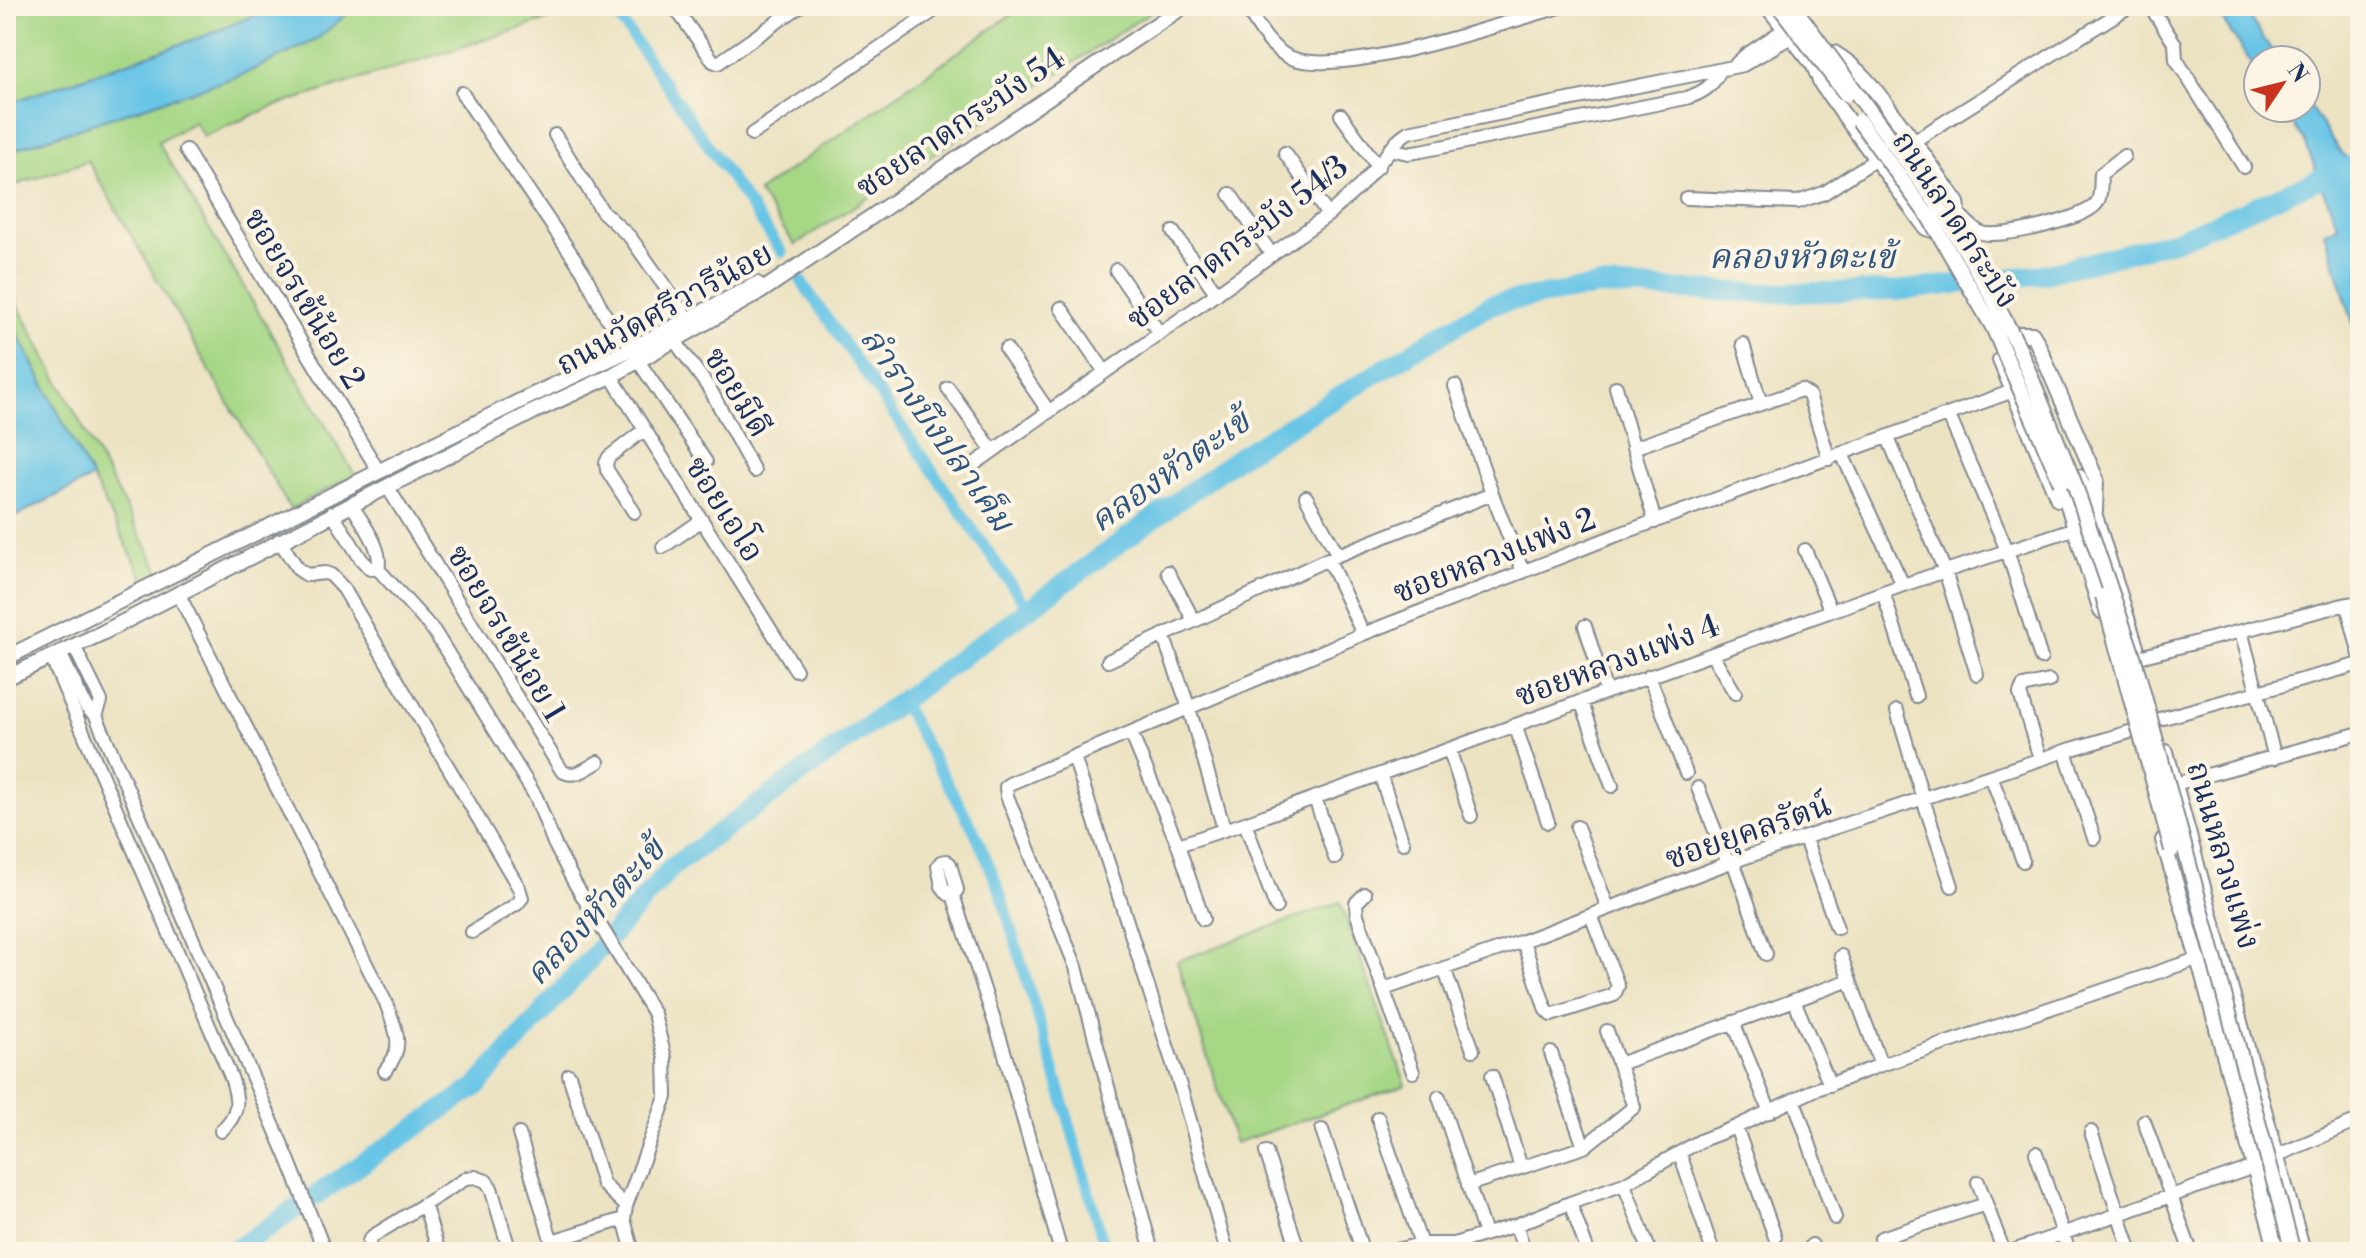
<svg xmlns="http://www.w3.org/2000/svg" width="2366" height="1258" viewBox="0 0 2366 1258" font-family="'Libre Bodoni','Noto Serif Thai',serif">
<style>
.green{fill:#a6d785;stroke:#608372;stroke-width:2}
.water{fill:#68c5e6;stroke:#427aa2;stroke-width:2}
.lines{fill:none;stroke-linecap:round;stroke-linejoin:round}
.canal{stroke:#68c5e6;stroke-width:11}
.river{stroke:#68c5e6;stroke-width:20}
.minor-casing{stroke:#848990;stroke-width:16}
.major-casing{stroke:#848990;stroke-width:18}
.minor{stroke:#fff;stroke-width:12}
.major{stroke:#fff;stroke-width:14}
.major-bridge-casing{stroke:#848990;stroke-width:18;stroke-linecap:butt}
.major-bridge{stroke:#fff;stroke-width:14}
.labels{text-anchor:middle;stroke-width:8;stroke-linejoin:round;paint-order:stroke}
.street-label{font-size:32px;fill:#1b2f5e;stroke:#fcf5e5}
.water-label{font-size:34px;font-style:italic;fill:#2e5480;stroke:#fcf5e5}
</style>
<rect width="100%" height="100%" fill="#fcf5e5"/>
<filter id="ink" filterUnits="userSpaceOnUse"><feTurbulence type="fractalNoise" baseFrequency=".0125" numOctaves="2"/><feDisplacementMap in="SourceGraphic" scale="16" xChannelSelector="R" yChannelSelector="G"/><feConvolveMatrix kernelMatrix="1 2 1 2 8 2 1 2 1" color-interpolation-filters="sRGB"/></filter>
<filter id="wash" filterUnits="userSpaceOnUse"><feTurbulence type="fractalNoise" baseFrequency=".006" numOctaves="4" result="noise"/><feDisplacementMap in="SourceGraphic" scale="32" xChannelSelector="R" yChannelSelector="G"/><feGaussianBlur stdDeviation="1.8" result="paint"/><feColorMatrix in="noise" values="0 0 0 0 0 0 0 0 0 0 0 0 0 0 0 0 0 1.4 0 .05"/><feComposite in="paint" operator="in"/></filter>
<g filter="url(#wash)">
<rect width="100%" height="100%" fill="#ece3c3"/>
<path class="green" d="M 33,6 L 277,6 L 207,35 L 6,104 L 6,15 Z
M 356,6 L 591,6 L 272,107 L 204,136 L 194,122 L 158,142 L 355,475 L 290,509 L 88,161 L 6,188 L 6,152 L 244,74 L 316,40 Z
M 1024,6 L 1160,6 L 795,245 L 758,192 Z
M 6,283 L 161,574 L 145,581 L 6,311 Z
M 1340,902 L 1406,1085 L 1235,1143 L 1177,961 Z"/>
<path class="water" d="M 277,6 L 356,6 L 316,40 L 244,74 L 6,152 L 6,104 L 207,35 Z
M 2213,6 L 2242,6 L 2278,60 L 2258,60 L 2258,73 Z
M 2306,101 L 2341,153 L 2352,162 L 2360,180 L 2360,346 L 2325,232 L 2338,226 L 2304,140 L 2282,108 L 2306,108 Z
M 6,311 L 92,478 L 6,521 Z"/>
<g class="lines">
<path class="canal" d="M 611,6 L 782,252
M 801,281 L 1028,609
M 901,701 L 974,830 L 999,889 L 1063,1100 L 1106,1252"/>
<path class="river" d="M 232,1252 L 477,1086 L 672,867 L 1240,456 L 1492,304 L 1598,286 L 1761,293 L 1895,291 L 2045,274 L 2176,240 L 2360,162"/>
</g>
</g>
<g filter="url(#ink)">
<g class="lines">
<defs>
<path id="minor" d="M 674,6 L 713,61 L 718,63 L 800,6
M 1245,6 C 1257,24 1268,47 1289,57 C 1339,80 1506,22 1563,6
M 2150,6 L 2175,44 L 2176,59 L 2244,167
M 1736,64 L 1746,55 L 1785,29
M 462,93 L 583,271 L 605,315 L 633,348
M 1341,115 L 1378,167
M 752,134 L 941,6
M 555,135 L 602,211 L 630,237 L 688,319
M 1914,141 L 2130,6
M 1390,149 L 1408,153 L 1421,151 L 1686,98 C 1703,93 1713,86 1720,70
M 186,150 L 379,472
M 1285,153 L 1328,215
M 1230,194 L 1272,255
M 1686,198 L 1798,202 L 1824,193 L 1876,159
M 1958,213 C 1965,220 1973,230 1982,233 C 2001,239 2084,219 2096,204 C 2102,196 2100,184 2101,174 L 2124,156
M 1173,232 L 1217,294
M 1116,270 L 1160,334
M 1061,308 L 1105,372
M 675,341 L 711,391 L 754,471
M 1743,344 L 1761,404
M 1006,349 L 1049,412
M 639,362 L 706,462
M 611,376 L 796,670
M 1455,386 L 1492,494 L 1523,572
M 1616,387 L 1655,522
M 948,388 L 993,451
M 1949,416 L 2007,550 L 2041,658
M 1888,438 L 1945,571 L 1977,674
M 1633,448 L 1801,390 L 1809,395 L 1829,459
M 1842,454 L 1903,585
M 973,465 L 1328,215 L 1360,186 L 1400,138 L 1408,132 L 1743,65 L 1791,37
M 387,486 L 562,771 C 575,779 587,768 598,762
M 1306,497 L 1338,555
M 351,504 C 361,521 384,549 378,569
M 634,512 L 607,470 L 606,463 L 609,457 L 644,430
M 332,513 L 361,559 L 370,569 L 378,569 L 434,631 L 536,797 L 554,843 L 574,882 L 654,1014 L 665,1058 L 666,1097 L 626,1206 L 624,1219 L 633,1252
M 279,540 L 298,569 L 307,575 L 325,573 L 331,575 L 344,589 L 519,888 L 522,898 L 517,904 L 472,932
M 663,547 L 702,520
M 1805,550 L 1831,611
M 1328,559 L 1363,634
M 1168,572 L 1194,621
M 1883,592 L 1916,696
M 178,593 L 386,1003 C 396,1031 406,1046 385,1071
M 2347,604 L 2360,655
M 1585,626 L 1606,692
M 2241,631 L 2275,758
M 1163,635 L 1189,708 L 1224,829
M 74,646 L 101,701 L 96,716
M 60,653 L 86,707 L 96,716 L 288,1159 L 325,1252
M 1712,654 L 1735,693
M 51,657 L 231,1077 C 239,1101 240,1113 221,1131
M 2139,657 L 2347,604 L 2360,603
M 1108,661 L 1328,559 L 1492,494
M 1649,676 L 1686,773
M 1581,701 L 1612,786
M 1897,711 L 1923,799 L 1952,886
M 2156,720 L 2360,664
M 1515,725 L 1548,822
M 1131,733 L 1178,845 L 1203,919
M 1449,749 L 1471,816
M 2065,751 L 2094,838
M 1074,757 L 1182,1092 L 1227,1252
M 2040,759 L 2020,694 L 2023,687 L 2049,681
M 1380,774 L 1403,843
M 1991,776 L 2023,861
M 2175,784 L 2360,733
M 1698,788 L 1728,863
M 1315,798 L 1335,858
M 1245,823 L 1276,907
M 1577,827 L 1608,908
M 1805,839 L 1837,928
M 1178,845 L 1245,823 L 1903,585 L 2076,528
M 1733,861 L 1766,954
M 1365,894 L 1356,903 L 1357,915 L 1413,1072
M 953,895 L 948,894 L 942,886 L 938,866 L 941,862 L 946,861 L 950,864 L 956,886 L 957,890 L 953,895 L 1004,1051 L 1061,1252
M 1523,941 L 1546,1010 L 1551,1015 L 1614,995 L 1618,986 L 1591,915
M 1841,956 L 1881,1065
M 1444,968 L 1473,1050
M 1384,989 L 1523,941 L 1728,863 L 2065,751 L 2133,731
M 1794,1000 L 1830,1085
M 1733,1022 L 1770,1112
M 1551,1053 L 1584,1147
M 1619,1064 L 1850,980
M 569,1075 L 603,1184 L 626,1206
M 1492,1076 L 1521,1167
M 1439,1097 L 1485,1234
M 1794,1100 L 1835,1218
M 1378,1118 L 1421,1244
M 2144,1121 L 2191,1252
M 1736,1127 L 1775,1237
M 1322,1130 L 1363,1252
M 2091,1132 L 2131,1252
M 519,1134 L 555,1252
M 1266,1152 L 1299,1252
M 2036,1153 L 2069,1252
M 1680,1154 L 1713,1252
M 2278,1155 L 2360,1120
M 1978,1182 L 2004,1252
M 1624,1184 L 1650,1252
M 1468,1185 L 1584,1147 L 1634,1107 L 1607,1031
M 1570,1203 L 1588,1252
M 424,1204 L 439,1252
M 1516,1225 L 1525,1252
M 1881,1238 L 1986,1204
M 552,1241 L 624,1219
M 1812,1245 L 1815,1252
M 370,1252 L 369,1241 L 373,1236 L 467,1178 L 475,1177 L 486,1181 L 491,1188 L 510,1252
M 1152,1252 L 1076,967 L 1007,796 L 1006,787 L 1009,784 L 1363,634 L 1617,535 L 2013,391
M 1388,1252 L 1421,1244 L 1454,1244 L 1516,1225 L 1570,1203 L 1624,1184 L 1702,1140 L 1736,1127 L 1812,1091 L 1881,1065 L 2197,959
M 2010,1252 L 2254,1167"/>
<path id="major" d="M 1767,6 L 1819,72
M 1814,66 L 1822,85 L 1926,228 L 1936,231 C 1948,223 1961,219 1957,203 C 1936,172 1914,141 1891,111 C 1874,88 1859,68 1834,53
M 2005,340 L 2019,334 L 2032,334 L 2037,342 L 2096,479 L 2095,511
M 2000,360 L 2058,499
M 2079,477 L 2095,516 L 2136,647
M 2061,483 L 2101,611
M 6,658 L 520,401 L 633,348 L 757,284
M 6,678 L 102,633 L 535,411 L 611,376 L 760,292 L 1184,6
M 2166,752 L 2303,1252
M 2163,840 L 2203,976 L 2277,1252"/>
</defs>
<use href="#minor" class="minor-casing"/>
<use href="#major" class="major-casing"/>
<use href="#minor" class="minor"/>
<use href="#major" class="major"/>
<defs>
<path id="major-bridge" d="M 1779,6 L 1846,94
M 1793,6 L 1936,202 L 1966,251 L 1994,300 L 2018,346 L 2073,480 L 2134,659 L 2293,1252
M 1859,121 L 1929,217 L 1993,327 L 2061,483
M 2103,596 L 2172,850"/>
</defs>
<use href="#major-bridge" class="major-bridge-casing"/>
<use href="#major-bridge" class="major-bridge"/>
</g>
</g>
<g class="labels">
<g class="street-label">
<text transform="translate(960 122) rotate(-34)" y="11">ซอยลาดกระบัง 54</text>
<text transform="translate(1956 219) rotate(57)" y="11">ถนนลาดกระบัง</text>
<text transform="translate(1237 242) rotate(-37)" y="11">ซอยลาดกระบัง 54/3</text>
<text transform="translate(305 298) rotate(59)" y="11">ซอยจรเข้น้อย 2</text>
<text transform="translate(664 308) rotate(-29)" y="11">ถนนวัดศรีวารีน้อย</text>
<text transform="translate(738 392) rotate(59)" y="11">ซอยมีดี</text>
<text transform="translate(725 509) rotate(58)" y="11">ซอยเอโอ</text>
<text transform="translate(1494 555) rotate(-21)" y="11">ซอยหลวงแพ่ง 2</text>
<text transform="translate(507 633) rotate(59)" y="11">ซอยจรเข้น้อย 1</text>
<text transform="translate(1617 660) rotate(-20)" y="11">ซอยหลวงแพ่ง 4</text>
<text transform="translate(1748 831) rotate(-19)" y="11">ซอยยุคลรัตน์</text>
<text transform="translate(2224 855) rotate(74)" y="11">ถนนหลวงแพ่ง</text>
</g>
<g class="water-label">
<text x="1802" y="268">คลองหัวตะเข้</text>
<text transform="translate(938 429) rotate(55)" y="12">ลำรางบึงปลาเค็ม</text>
<text transform="translate(1169 470) rotate(-35)" y="12">คลองหัวตะเข้</text>
<text transform="translate(594 911) rotate(-47)" y="12">คลองหัวตะเข้</text>
</g>
</g>
<rect width="2366" height="1258" fill="none" stroke="#fcf5e5" stroke-width="32"/>
<g transform="translate(2282 84) rotate(55)"><circle r="38" fill="#fcf5e5" stroke="#a2a6af" stroke-width="2"/>
<path d="M0-6L14 30L0 20L-14 30Z" fill="#c8321e"/>
<text y="-12" font-size="22" font-weight="bold" text-anchor="middle" fill="#1b2f5e">N</text>
</g>
</svg>
